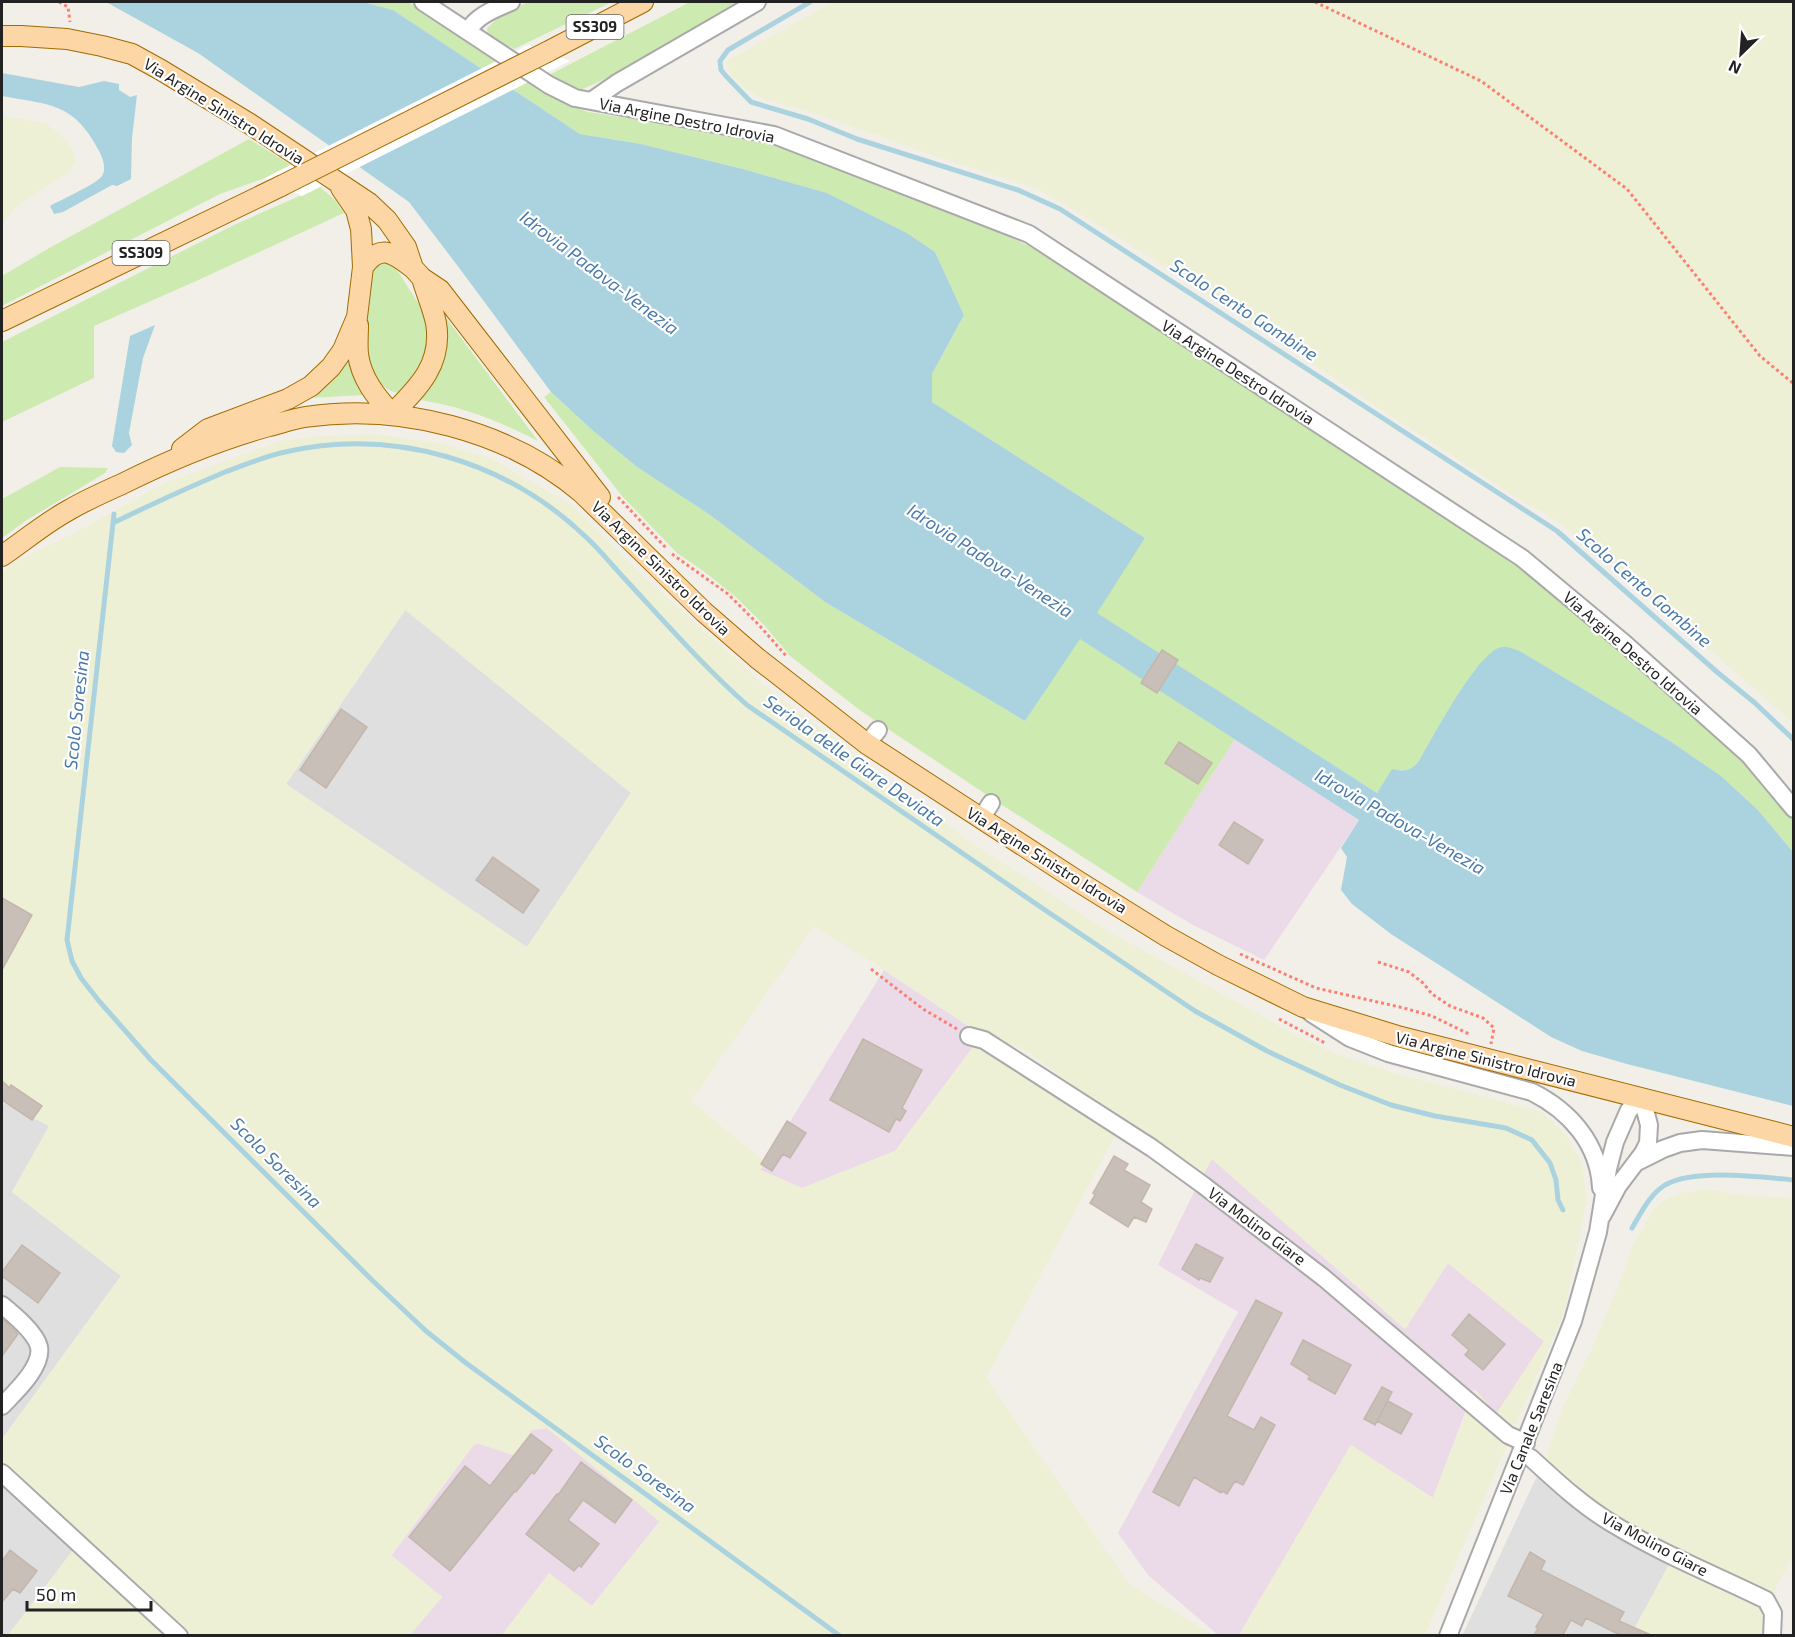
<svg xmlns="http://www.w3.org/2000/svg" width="1795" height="1637" viewBox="0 0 1795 1637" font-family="'Exo 2',sans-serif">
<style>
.residential{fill:#e0dfdf}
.industrial{fill:#ebdbe8}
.farmland{fill:#eef0d5;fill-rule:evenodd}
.grass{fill:#cdebb0}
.water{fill:#aad3df}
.pier{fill:#fff}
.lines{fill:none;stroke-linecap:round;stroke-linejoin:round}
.stream{stroke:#aad3df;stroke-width:5}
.building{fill:#c7bfb8;stroke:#c4b6ab;stroke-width:1.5}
.minor-casing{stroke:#a9a9a9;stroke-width:20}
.major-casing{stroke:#a06b00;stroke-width:22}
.path{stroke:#fa8072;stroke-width:3;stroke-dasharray:3 3;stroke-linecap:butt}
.minor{stroke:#fff;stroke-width:16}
.major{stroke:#fcd6a4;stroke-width:20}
.major-bridge-casing{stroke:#a06b00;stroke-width:22;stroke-linecap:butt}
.major-bridge{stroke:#fcd6a4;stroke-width:20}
.labels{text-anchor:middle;stroke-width:4.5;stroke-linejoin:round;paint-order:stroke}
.shield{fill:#fff;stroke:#646464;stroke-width:1.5}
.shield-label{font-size:15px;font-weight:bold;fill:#222}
.street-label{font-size:16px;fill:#222;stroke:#fff}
.water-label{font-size:18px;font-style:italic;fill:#4a7aab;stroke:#fff}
</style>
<rect width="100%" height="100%" fill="#f2efe9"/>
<path class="residential" d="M 406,609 L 631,793 L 527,947 L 286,784 Z
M 2,1102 L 50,1126 L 12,1192 L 121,1276 L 2,1439 Z
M 1545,1459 L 1599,1520 L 1672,1559 L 1631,1635 L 1462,1636 Z
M 2,1466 L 83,1537 L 8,1636 L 2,1635 Z"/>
<path class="industrial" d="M 1235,739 L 1359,820 L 1264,960 L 1193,925 L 1137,892 Z
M 884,970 L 982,1035 L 895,1151 L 802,1188 L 760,1170 Z
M 1211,1158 L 1405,1329 L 1448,1263 L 1544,1341 L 1496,1415 L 1474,1389 L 1433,1498 L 1351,1445 L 1239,1635 L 1218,1635 L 1148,1575 L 1118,1533 L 1238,1312 L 1158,1265 Z
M 547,1428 L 660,1521 L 591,1607 L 549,1574 L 502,1635 L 410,1635 L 442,1597 L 391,1556 L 472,1447 L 477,1443 L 513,1455 L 532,1430 Z"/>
<path class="farmland" d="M 833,2 L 1793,2 L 1793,723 L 1604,557 L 1548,515 L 1515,497 L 1128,243 L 1038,189 L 932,155 L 808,111 L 764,99 L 745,89 L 731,75 L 725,62 Z
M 2,116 L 46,123 L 61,135 L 73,150 L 76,161 L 70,172 L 48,185 L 15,208 L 2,225 Z
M 376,434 L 444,444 L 492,459 L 572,505 L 644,577 L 735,658 L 758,681 L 966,839 L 1108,931 L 1234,1000 L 1279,1026 L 1333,1053 L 1394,1073 L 1542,1112 L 1565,1134 L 1582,1163 L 1587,1200 L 1564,1313 L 1425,1635 L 1239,1635 L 1351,1445 L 1433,1498 L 1475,1389 L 1496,1414 L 1544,1341 L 1448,1263 L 1405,1329 L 1212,1159 L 1201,1179 L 1022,1048 L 982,1035 L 884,970 L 814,926 L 691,1101 L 765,1162 L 760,1170 L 802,1188 L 895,1151 L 974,1046 L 990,1053 L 1116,1134 L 986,1378 L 1130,1585 L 1213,1635 L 502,1635 L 549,1573 L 592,1606 L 660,1522 L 547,1428 L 532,1430 L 513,1455 L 477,1443 L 472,1447 L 391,1555 L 442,1597 L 410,1635 L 8,1635 L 83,1537 L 2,1466 L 2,1439 L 121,1276 L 12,1192 L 49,1126 L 2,1102 L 2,574 L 10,565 L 80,530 L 165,483 L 280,441 L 322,436 ZM 405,610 L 631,793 L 527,947 L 286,784 Z
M 1704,1189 L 1751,1196 L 1793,1198 L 1793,1558 L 1777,1585 L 1773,1594 L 1767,1635 L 1631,1635 L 1672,1559 L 1599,1520 L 1545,1459 L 1563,1407 L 1592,1348 L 1624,1272 L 1633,1244 L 1652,1212 L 1664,1200 L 1682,1193 Z"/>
<path class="grass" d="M 363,2 L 409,2 L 568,105 L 588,112 L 698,129 L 779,147 L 1012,238 L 1041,252 L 1514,560 L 1555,591 L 1739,753 L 1793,815 L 1793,852 L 1758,810 L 1721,776 L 1673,743 L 1520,651 L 1502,647 L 1474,671 L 1419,761 C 1411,771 1405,772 1392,770 L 1377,793 L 1096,613 L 1145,538 L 932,402 L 932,374 L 964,315 L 935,252 L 907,233 L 827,193 L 743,169 L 641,144 L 580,134 L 393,10 Z
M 528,2 L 612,2 L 514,49 L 488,35 L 487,28 L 500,16 Z
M 690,2 L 744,2 L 603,80 L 578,91 L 549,75 Z
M 249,139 L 291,165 L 265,178 L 220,194 L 2,306 L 2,276 L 51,247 Z
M 320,187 L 335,200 L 344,213 L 194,282 L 94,326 L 94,378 L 2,422 L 2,342 L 236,224 Z
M 386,262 C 397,267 401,276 407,286 C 413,295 420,304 423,314 C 434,343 422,377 398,393 C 363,386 366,340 367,313 C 368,297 367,282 373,267 Z
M 444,315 L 538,441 C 499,421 464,407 421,400 C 446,367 449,357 444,315 Z
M 350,355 L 364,395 L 309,398 Z
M 551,392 L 591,429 L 637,467 L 710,515 L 825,602 L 1025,721 L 1079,638 L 1235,739 L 1137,892 L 993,799 L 861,711 L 790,656 L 765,626 L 736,597 L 702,570 L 677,553 L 622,496 L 544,397 Z
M 60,467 L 108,468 L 105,473 L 27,520 L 2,538 L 2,499 Z"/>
<path class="water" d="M 106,2 L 363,2 L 393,10 L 580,134 L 641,144 L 743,169 L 827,193 L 907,233 L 935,252 L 964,315 L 932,374 L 932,402 L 1145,538 L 1097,613 L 1377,793 L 1392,769 C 1405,772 1411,771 1419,761 C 1432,739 1479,649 1502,647 C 1507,646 1515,650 1520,651 L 1673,743 L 1721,776 L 1758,810 L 1793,852 L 1793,1106 L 1627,1064 L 1582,1051 L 1551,1037 L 1391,934 L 1352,904 L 1341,890 L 1347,857 L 1341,848 L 1359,820 L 1080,639 L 1025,721 L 825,602 L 710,515 L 637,467 L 591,429 L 551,392 L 457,265 L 409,202 L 198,53 Z
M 2,73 L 79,87 L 104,81 L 119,84 L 119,90 L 130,97 L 137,95 L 132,138 L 131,179 L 117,186 L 112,185 L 63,212 L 54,214 L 50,206 C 60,200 97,184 102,176 C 107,168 102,156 98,149 C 73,102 49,105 2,96 Z
M 155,325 L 143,358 L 129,433 L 132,445 L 124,453 L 116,452 L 112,446 L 130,336 Z"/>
<path class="pier" d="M 528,45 L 570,61 L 302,196 L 265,178 Z"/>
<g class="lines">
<path class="stream" d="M 810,2 L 728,50 L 720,61 L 721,70 L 726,76 L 751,102 L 808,119 L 857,139 L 1018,190 L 1060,209 L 1557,531 L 1717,672 L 1755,703 L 1794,740
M 114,514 L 67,940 L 72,961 L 81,978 L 99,1001 L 151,1060 L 373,1281 L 426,1331 L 466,1363 L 840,1636
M 113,523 C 150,505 187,488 225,472 C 245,465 265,456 285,452 C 394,427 507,461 587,538 C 600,550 612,565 624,578 C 664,621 703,666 747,705 L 1042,908 L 1195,1011 L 1267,1051 L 1340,1085 L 1391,1105 L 1435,1116 L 1506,1128 L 1532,1140 L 1550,1163 L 1556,1180 L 1558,1200 L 1563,1210
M 1632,1228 C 1641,1213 1649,1195 1665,1185 C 1694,1168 1761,1177 1794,1180"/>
</g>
<path class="building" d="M 1162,650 L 1178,660 L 1157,693 L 1141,683 Z
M 341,709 L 367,727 L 326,788 L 300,770 Z
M 1179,742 L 1212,763 L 1198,784 L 1165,763 Z
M 1234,822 L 1263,840 L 1248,864 L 1219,845 Z
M 493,857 L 539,890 L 523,913 L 476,880 Z
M 2,898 L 32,915 L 2,970 Z
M 863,1039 L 922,1070 L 902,1108 L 906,1111 L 900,1121 L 896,1119 L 889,1132 L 830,1100 Z
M 2,1081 L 10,1088 L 11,1085 L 42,1106 L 32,1120 L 2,1100 Z
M 787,1121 L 806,1133 L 790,1158 L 783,1154 L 772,1171 L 761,1164 Z
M 1114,1156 L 1128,1164 L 1124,1170 L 1150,1185 L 1141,1202 L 1152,1209 L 1146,1222 L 1134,1217 L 1128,1227 L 1090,1203 L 1095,1195 L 1093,1193 Z
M 1196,1244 L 1223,1258 L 1210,1282 L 1200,1278 L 1199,1280 L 1182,1269 Z
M 22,1245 L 60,1273 L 38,1303 L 2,1276 L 2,1272 Z
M 1256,1300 L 1282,1313 L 1227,1416 L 1254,1430 L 1261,1417 L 1275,1425 L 1243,1485 L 1235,1481 L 1227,1494 L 1222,1491 L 1221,1493 L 1194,1477 L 1179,1506 L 1153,1492 Z
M 1469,1314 L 1505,1344 L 1483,1370 L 1465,1355 L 1469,1350 L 1452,1335 Z
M 2,1318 L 18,1334 L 2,1356 Z
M 1303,1340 L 1351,1365 L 1335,1394 L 1308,1379 L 1310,1376 L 1291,1364 Z
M 1382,1387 L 1392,1392 L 1375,1425 L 1364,1419 Z
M 1388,1401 L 1412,1414 L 1401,1434 L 1377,1421 Z
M 531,1434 L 552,1450 L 534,1474 L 532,1472 L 516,1492 L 515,1491 L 450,1571 L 409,1537 L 465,1466 L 490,1486 Z
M 581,1462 L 632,1500 L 615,1523 L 583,1500 L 568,1520 L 599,1544 L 581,1567 L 579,1565 L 574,1571 L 526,1534 L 557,1494 L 558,1495 Z
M 10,1550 L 37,1571 L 20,1593 L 13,1589 L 2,1602 L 2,1561 Z
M 1530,1552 L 1545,1561 L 1541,1570 L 1624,1612 L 1619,1621 L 1651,1635 L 1620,1635 L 1586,1618 L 1582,1626 L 1571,1620 L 1563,1635 L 1534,1635 L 1538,1628 L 1536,1627 L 1544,1614 L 1508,1596 Z"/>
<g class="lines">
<defs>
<path id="minor" d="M 423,2 L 549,85 L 575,98 L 591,101 L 617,83 L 757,2
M 468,31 C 477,15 495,9 511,2
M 591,101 L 774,135 L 1029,234 L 1522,558 L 1624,643 L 1749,755 L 1794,809
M 867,744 L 878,730
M 981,819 L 991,803
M 1311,1013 L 1350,1038 L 1388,1053 L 1532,1092 C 1570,1111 1599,1144 1601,1188
M 969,1036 L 984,1040 L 1152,1148 L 1203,1185 L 1324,1278 L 1508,1435 L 1526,1443
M 1637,1162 L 1663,1149 L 1680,1143 L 1702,1140 L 1794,1147
M 2,1305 C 13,1314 36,1333 39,1347 C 43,1367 14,1393 2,1406
M 1522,1453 L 1531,1458 C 1557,1482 1583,1506 1613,1524 C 1662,1554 1715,1575 1766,1600 L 1773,1613 L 1772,1636
M 2,1473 L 179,1636
M 1448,1636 L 1573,1321 L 1598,1232 L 1608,1169 L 1615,1142 L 1629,1110 L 1642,1098 L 1649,1125 L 1648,1143 L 1643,1153 L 1618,1186 L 1602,1216"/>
<path id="major" d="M 2,36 L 21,36 L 67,39 L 102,46 L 132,54 L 161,70 L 250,124 L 369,203 L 387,220 L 406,247 L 413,268 L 422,278 L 440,290 L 600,497
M 547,52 L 643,2
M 363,267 C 381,242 394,254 413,268
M 2,321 L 281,186
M 358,325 C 358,335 357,345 358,354 C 361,378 376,397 392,414
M 392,414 C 418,388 443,364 436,323 C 433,308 426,293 422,278
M 182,449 L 208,429 L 288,399 L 311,386 L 331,367 L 343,350 L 357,317 L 363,267 L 361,229 L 356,210 L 341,188
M 2,556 C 24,541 45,523 69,510 C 86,500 104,492 122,484 C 170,460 218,440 269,426 C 281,423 293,419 305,417 C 400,403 507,430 581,492 L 704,612 L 757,658 L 867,744 L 1076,880 L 1166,936 L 1218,965 L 1303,1007 L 1401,1037 L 1794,1137"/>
</defs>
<use href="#minor" class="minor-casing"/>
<use href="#major" class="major-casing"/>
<path class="path" d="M 59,2 L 68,7 L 70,22
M 1315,2 L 1481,81 L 1627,189 L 1760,356 L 1794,384
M 618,497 L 667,549
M 672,554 L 728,594 L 759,625 L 787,657
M 1240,954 L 1316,988 L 1404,1008 L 1432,1016 L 1471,1035
M 1378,962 L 1409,972 L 1423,983 L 1432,994 L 1450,1006 L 1483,1018 L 1494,1028 L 1491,1044
M 871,969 L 923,1009 L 957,1029
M 1279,1019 L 1325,1043"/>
<use href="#minor" class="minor"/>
<use href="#major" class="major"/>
<defs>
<path id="major-bridge" d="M 281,186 L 547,52"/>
</defs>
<use href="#major-bridge" class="major-bridge-casing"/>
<use href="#major-bridge" class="major-bridge"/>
</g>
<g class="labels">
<g class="shield">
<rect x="566.5" y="15" width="57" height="24" rx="4.5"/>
<rect x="112.5" y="241" width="57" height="24" rx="4.5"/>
</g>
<g class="shield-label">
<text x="595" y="32">SS309</text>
<text x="141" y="258">SS309</text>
</g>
<g class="street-label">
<text transform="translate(224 111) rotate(32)" y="6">Via Argine Sinistro Idrovia</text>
<text transform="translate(687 120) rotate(11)" y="6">Via Argine Destro Idrovia</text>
<text transform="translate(1238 372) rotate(33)" y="6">Via Argine Destro Idrovia</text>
<text transform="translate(661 568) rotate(44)" y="6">Via Argine Sinistro Idrovia</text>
<text transform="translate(1633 653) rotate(41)" y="6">Via Argine Destro Idrovia</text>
<text transform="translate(1047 860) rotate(32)" y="6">Via Argine Sinistro Idrovia</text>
<text transform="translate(1486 1059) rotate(14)" y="6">Via Argine Sinistro Idrovia</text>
<text transform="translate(1257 1226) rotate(37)" y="6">Via Molino Giare</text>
<text transform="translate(1531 1428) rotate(-68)" y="6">Via Canale Saresina</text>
<text transform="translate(1655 1544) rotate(28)" y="6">Via Molino Giare</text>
</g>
<g class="water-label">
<text transform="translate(599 273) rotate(37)" y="6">Idrovia Padova-Venezia</text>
<text transform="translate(1244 310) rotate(33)" y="6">Scolo Cento Gombine</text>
<text transform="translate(990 561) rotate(33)" y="6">Idrovia Padova-Venezia</text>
<text transform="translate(1644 588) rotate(41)" y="6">Scolo Cento Gombine</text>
<text transform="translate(77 710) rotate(-84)" y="6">Scolo Soresina</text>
<text transform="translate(854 761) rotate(35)" y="6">Seriola delle Giare Deviata</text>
<text transform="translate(1400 822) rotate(30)" y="6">Idrovia Padova-Venezia</text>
<text transform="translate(276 1163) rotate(45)" y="6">Scolo Soresina</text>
<text transform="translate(645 1474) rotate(36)" y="6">Scolo Soresina</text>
</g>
</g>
<rect width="1795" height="1637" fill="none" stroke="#222222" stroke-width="6"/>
<g transform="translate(1741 54) rotate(205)" stroke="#ffffff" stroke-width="4.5" paint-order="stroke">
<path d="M0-4.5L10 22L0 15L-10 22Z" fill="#222222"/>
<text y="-9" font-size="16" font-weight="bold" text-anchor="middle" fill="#222222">N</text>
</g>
<path d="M27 1601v9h124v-9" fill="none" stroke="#222222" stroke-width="3"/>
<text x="36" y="1601" font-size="18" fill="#222222" stroke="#ffffff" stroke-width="4.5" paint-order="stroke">50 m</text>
</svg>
